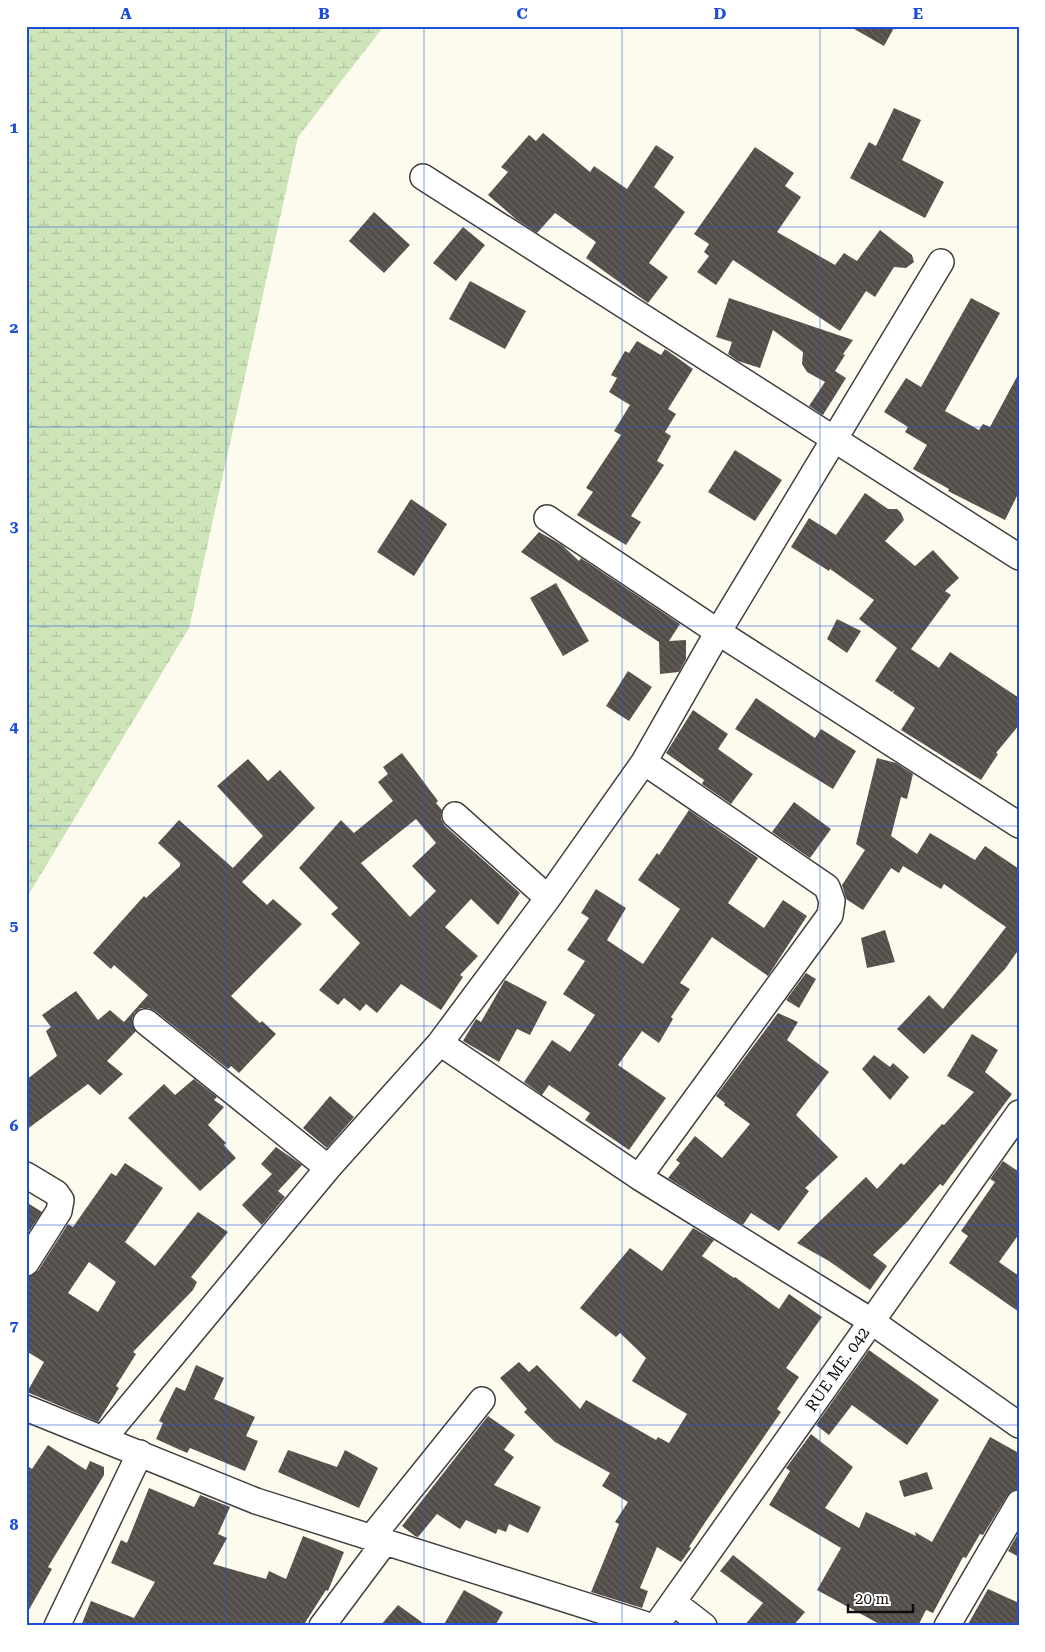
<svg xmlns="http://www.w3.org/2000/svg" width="1045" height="1652" viewBox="0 0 1045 1652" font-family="'Roboto Serif',serif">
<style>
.wetland{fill:url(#wetland-marsh)}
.building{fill:url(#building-back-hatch);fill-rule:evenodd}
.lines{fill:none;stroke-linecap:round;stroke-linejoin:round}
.minor-casing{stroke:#404040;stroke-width:28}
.minor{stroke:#fff;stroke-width:25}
.grid{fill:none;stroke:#1d4ed8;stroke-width:1;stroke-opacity:0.55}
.labels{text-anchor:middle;stroke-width:5;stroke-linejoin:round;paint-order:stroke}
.street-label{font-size:16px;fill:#0d0d0d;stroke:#fff}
.neatline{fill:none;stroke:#1d4ed8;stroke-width:2}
.grid-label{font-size:16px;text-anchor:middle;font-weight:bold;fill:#1d4ed8}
</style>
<defs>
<pattern id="wetland-marsh" width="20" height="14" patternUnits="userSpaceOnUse" patternTransform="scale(1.25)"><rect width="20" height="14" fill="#cee5ba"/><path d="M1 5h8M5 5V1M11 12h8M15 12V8" fill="none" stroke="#b0c39f"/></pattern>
<pattern id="building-back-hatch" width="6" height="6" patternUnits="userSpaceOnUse" patternTransform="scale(1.25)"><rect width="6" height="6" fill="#544e4a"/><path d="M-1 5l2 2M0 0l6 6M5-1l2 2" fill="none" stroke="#686360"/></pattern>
</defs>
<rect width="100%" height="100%" fill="#fdfbee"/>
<path class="wetland" d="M 26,26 L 384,26 L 298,137 L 189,628 L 26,899 Z"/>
<path class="building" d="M 849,26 L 895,26 L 884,46 Z
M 894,108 L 921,120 L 902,160 L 944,182 L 925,218 L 850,178 L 869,142 L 876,146 Z
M 543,133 L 590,172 L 594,166 L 627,189 L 656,145 L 674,157 L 654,187 L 685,212 L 649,263 L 668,277 L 648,303 L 586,258 L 596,242 L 555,213 L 537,233 L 517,220 L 488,195 L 508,172 L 501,167 L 529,135 L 536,141 Z
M 755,147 L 794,173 L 785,186 L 801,197 L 777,232 L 835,265 L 844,253 L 857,261 L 880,230 L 912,255 L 914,262 L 906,268 L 894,267 L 875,297 L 866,291 L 840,331 L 733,260 L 716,285 L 697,272 L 709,256 L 704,252 L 709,244 L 694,234 Z
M 374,212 L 410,245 L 384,273 L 349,241 Z
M 463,227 L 485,245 L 456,281 L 433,263 Z
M 470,281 L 526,311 L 505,349 L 449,319 Z
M 729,298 L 853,340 L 843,354 L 845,355 L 835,371 L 846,378 L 823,415 L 809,406 L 825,382 L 807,372 L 802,364 L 803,352 L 773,330 L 760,368 L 738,361 L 728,354 L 732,342 L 716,337 Z
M 971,298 L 1000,313 L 945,411 L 979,430 L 983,424 L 990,427 L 1019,373 L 1019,492 L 1005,520 L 948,491 L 949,489 L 913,469 L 927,445 L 905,432 L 908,427 L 884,412 L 906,378 L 921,387 Z
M 637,341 L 661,355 L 665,349 L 693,369 L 668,409 L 676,414 L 665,432 L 671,436 L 657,461 L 664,465 L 631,516 L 641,522 L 626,545 L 577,515 L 593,492 L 586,488 L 621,435 L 614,431 L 630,405 L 609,392 L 617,378 L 611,375 L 625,351 L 629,353 Z
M 735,450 L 782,480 L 755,521 L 708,492 Z
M 865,493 L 888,509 L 897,509 L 901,513 L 904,520 L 885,541 L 915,566 L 933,550 L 959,578 L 945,591 L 951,595 L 911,649 L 939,668 L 950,652 L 1019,698 L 1019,725 L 996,753 L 998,754 L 981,780 L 901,730 L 915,708 L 893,693 L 894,690 L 892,692 L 875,681 L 897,648 L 859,619 L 874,600 L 830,569 L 829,571 L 791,547 L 809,518 L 836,535 Z
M 411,499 L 447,524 L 414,576 L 377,552 Z
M 539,532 L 562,545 L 579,561 L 581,558 L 680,624 L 669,641 L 686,640 L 686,659 L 679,672 L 660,674 L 659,642 L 521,552 Z
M 556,583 L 589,641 L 563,656 L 530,598 Z
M 837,619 L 861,631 L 847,653 L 827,639 Z
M 628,671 L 652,687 L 629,721 L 606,706 Z
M 756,698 L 815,738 L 821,729 L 856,751 L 833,789 L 735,729 Z
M 693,710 L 728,734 L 718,749 L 753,774 L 731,804 L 702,784 L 704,780 L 666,753 Z
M 402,753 L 438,801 L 436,803 L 442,810 L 441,819 L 445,826 L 520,893 L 498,925 L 471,899 L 445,927 L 478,956 L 460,975 L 463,977 L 441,1010 L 401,984 L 377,1013 L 366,1004 L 360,1011 L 344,998 L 338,1005 L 319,990 L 360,943 L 331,914 L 338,908 L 299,868 L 341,820 L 354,833 L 393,801 L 378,782 L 388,774 L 383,767 ZM 416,819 L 436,843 L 412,866 L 436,891 L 410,917 L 361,863 Z
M 877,758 L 896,763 L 913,774 L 907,799 L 901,797 L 891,836 L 917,854 L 930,833 L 975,860 L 985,846 L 1019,869 L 1019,949 L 1005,969 L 924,1054 L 897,1029 L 929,995 L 943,1009 L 1006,927 L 944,884 L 941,889 L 903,866 L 899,873 L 891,868 L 863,910 L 846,899 L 842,885 L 865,850 L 856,844 Z
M 248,759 L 268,781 L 280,770 L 315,808 L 242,882 L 267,905 L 273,899 L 302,924 L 231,996 L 260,1023 L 262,1021 L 276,1034 L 239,1073 L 231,1066 L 228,1069 L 155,1011 L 149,1008 L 141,1008 L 135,1013 L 132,1019 L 136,1031 L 107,1061 L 123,1074 L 100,1095 L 88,1084 L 26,1130 L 26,1080 L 57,1056 L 46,1031 L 51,1027 L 42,1015 L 76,991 L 98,1020 L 110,1010 L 124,1022 L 148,995 L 114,965 L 111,969 L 93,953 L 144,896 L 146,898 L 180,866 L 180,863 L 158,843 L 179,820 L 233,868 L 263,836 L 217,786 Z
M 794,802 L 831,829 L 810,858 L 772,832 Z
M 689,810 L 758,858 L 728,903 L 764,928 L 783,900 L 807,916 L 768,976 L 712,937 L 680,983 L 690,989 L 671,1017 L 673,1019 L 659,1043 L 642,1031 L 618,1065 L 666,1098 L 629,1150 L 585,1120 L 590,1113 L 549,1085 L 542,1095 L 524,1082 L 552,1040 L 570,1052 L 595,1015 L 563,994 L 585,961 L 567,950 L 589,918 L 581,913 L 596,889 L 626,908 L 607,940 L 643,964 L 680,909 L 638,880 L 657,853 L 659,855 Z
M 885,930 L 895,962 L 867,968 L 861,938 Z
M 806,973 L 816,979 L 799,1008 L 786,1000 Z
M 505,980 L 547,1002 L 530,1035 L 517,1029 L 499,1062 L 463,1041 L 476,1019 L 481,1022 Z
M 778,1013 L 798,1022 L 787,1040 L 829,1072 L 796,1115 L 838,1157 L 805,1188 L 809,1191 L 779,1231 L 751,1213 L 743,1225 L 668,1178 L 680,1163 L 676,1160 L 695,1136 L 722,1158 L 750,1124 L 724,1105 L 725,1103 L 716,1096 Z
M 972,1034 L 998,1050 L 985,1072 L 1012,1094 L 943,1186 L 940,1184 L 908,1221 L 873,1255 L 887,1266 L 870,1290 L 829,1261 L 797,1243 L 866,1177 L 877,1189 L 901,1163 L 904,1165 L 942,1124 L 944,1125 L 974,1092 L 947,1076 Z
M 874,1055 L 890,1067 L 893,1063 L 909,1077 L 890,1100 L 862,1069 Z
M 194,1079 L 217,1097 L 214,1100 L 224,1107 L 208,1125 L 226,1143 L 224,1145 L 236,1158 L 200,1191 L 128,1118 L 164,1084 L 175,1095 Z
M 330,1096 L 354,1117 L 327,1148 L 303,1128 Z
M 276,1147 L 302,1165 L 278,1191 L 285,1197 L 262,1225 L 242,1205 L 272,1174 L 261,1164 Z
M 1003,1161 L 1019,1172 L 1019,1234 L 999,1262 L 1019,1276 L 1019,1312 L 949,1263 L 968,1236 L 961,1231 L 995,1182 L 990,1179 Z
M 125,1163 L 163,1188 L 125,1242 L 155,1266 L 198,1212 L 228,1232 L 191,1277 L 197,1282 L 193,1290 L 133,1352 L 136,1354 L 116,1386 L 119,1388 L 98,1422 L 27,1392 L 44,1362 L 26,1351 L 26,1277 L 38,1271 L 68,1224 L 73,1227 L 111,1173 L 116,1176 ZM 89,1262 L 116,1282 L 98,1312 L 68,1293 Z
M 26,1202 L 42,1212 L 26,1236 Z
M 693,1228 L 714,1240 L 702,1256 L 734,1278 L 735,1277 L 779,1309 L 789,1294 L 822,1317 L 786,1368 L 799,1377 L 777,1409 L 781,1412 L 706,1521 L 689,1547 L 691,1548 L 681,1562 L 657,1547 L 640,1588 L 648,1591 L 642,1608 L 591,1592 L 619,1524 L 615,1522 L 628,1502 L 602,1486 L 610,1473 L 555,1442 L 524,1412 L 527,1409 L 500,1378 L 519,1362 L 529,1372 L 537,1365 L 580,1409 L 586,1400 L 656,1440 L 658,1437 L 669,1443 L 687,1414 L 632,1381 L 646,1358 L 620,1333 L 616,1337 L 580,1308 L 630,1248 L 662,1271 Z
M 869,1350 L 939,1400 L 907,1445 L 852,1405 L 829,1435 L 816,1425 Z
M 196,1365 L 224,1378 L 214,1399 L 255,1417 L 246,1436 L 258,1441 L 245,1471 L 190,1448 L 187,1453 L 156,1439 L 163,1423 L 159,1421 L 176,1387 L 185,1391 Z
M 488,1416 L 515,1435 L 504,1450 L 514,1457 L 494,1485 L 541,1507 L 528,1533 L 509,1524 L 506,1532 L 498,1529 L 496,1534 L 466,1520 L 460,1529 L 437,1514 L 418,1537 L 415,1536 L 402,1526 Z
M 811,1434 L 853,1467 L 825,1508 L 859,1528 L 866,1512 L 916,1536 L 915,1532 L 932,1542 L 990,1437 L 1019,1453 L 1019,1489 L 1012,1491 L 1007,1496 L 983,1535 L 980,1534 L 966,1558 L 963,1557 L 933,1613 L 926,1610 L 918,1626 L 883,1626 L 817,1590 L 841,1548 L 769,1505 L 790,1471 L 786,1468 Z
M 48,1445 L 86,1470 L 90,1461 L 104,1467 L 104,1475 L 48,1567 L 52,1569 L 26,1615 L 26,1465 L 32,1469 Z
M 288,1450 L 337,1467 L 345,1450 L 378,1468 L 359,1508 L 278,1472 Z
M 927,1472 L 933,1489 L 904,1497 L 899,1481 Z
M 149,1488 L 194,1507 L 200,1495 L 230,1507 L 218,1534 L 227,1538 L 213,1564 L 266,1579 L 269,1571 L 286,1579 L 303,1536 L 344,1552 L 328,1591 L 326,1590 L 303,1626 L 81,1626 L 91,1601 L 134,1618 L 155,1582 L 111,1563 L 121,1540 L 127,1543 Z
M 1019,1532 L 1019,1557 L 1008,1551 Z
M 733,1555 L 805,1612 L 793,1626 L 744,1626 L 763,1603 L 720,1571 Z
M 988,1589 L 1019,1603 L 1019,1626 L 967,1626 Z
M 464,1590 L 503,1612 L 495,1626 L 443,1626 Z
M 398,1605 L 427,1626 L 380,1626 Z"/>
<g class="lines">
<defs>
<path id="minor" d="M 423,177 L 1019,557
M 547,518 L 718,632 L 1019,825
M 455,815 L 548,898
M 146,1022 L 328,1168
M 440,1043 L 639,1177 L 871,1321 L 1019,1425
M 26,1175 L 56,1193 L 61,1200 L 59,1211 L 26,1263
M 639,1177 L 830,915 L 832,901 L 827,887 L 644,762
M 26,1408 L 256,1501 L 650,1626
M 103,1439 L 328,1168 L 440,1043 L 548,898 L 644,762 L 718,632 L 941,262
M 371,1538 L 482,1400
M 673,1602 L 704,1626
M 57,1626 L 140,1453
M 322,1626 L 384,1543
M 656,1626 L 1019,1113
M 947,1626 L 1019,1503"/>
</defs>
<use href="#minor" class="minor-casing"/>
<use href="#minor" class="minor"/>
</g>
<path class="grid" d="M 226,26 L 226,1626M 424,26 L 424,1626M 622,26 L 622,1626M 820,26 L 820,1626M 26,227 L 1019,227M 26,427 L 1019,427M 26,626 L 1019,626M 26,826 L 1019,826M 26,1026 L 1019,1026M 26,1225 L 1019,1225M 26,1425 L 1019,1425"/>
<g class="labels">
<g class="street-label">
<text transform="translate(837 1369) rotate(-55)" y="6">RUE ME. 042</text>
</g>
</g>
<rect width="1045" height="1652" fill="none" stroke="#ffffff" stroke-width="55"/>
<path d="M848 1604v8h65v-8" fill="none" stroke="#0d0d0d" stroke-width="2.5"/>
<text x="855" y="1604" font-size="15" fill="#0d0d0d" stroke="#ffffff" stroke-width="4" paint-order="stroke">20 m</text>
<rect x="28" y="28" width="990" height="1596" class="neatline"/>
<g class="grid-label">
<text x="126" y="19">A</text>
<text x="324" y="19">B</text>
<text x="522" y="19">C</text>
<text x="720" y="19">D</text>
<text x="918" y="19">E</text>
<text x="14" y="133">1</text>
<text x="14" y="333">2</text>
<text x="14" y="532">3</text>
<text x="14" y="732">4</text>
<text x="14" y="931">5</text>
<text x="14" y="1131">6</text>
<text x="14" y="1331">7</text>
<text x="14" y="1530">8</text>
</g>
</svg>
